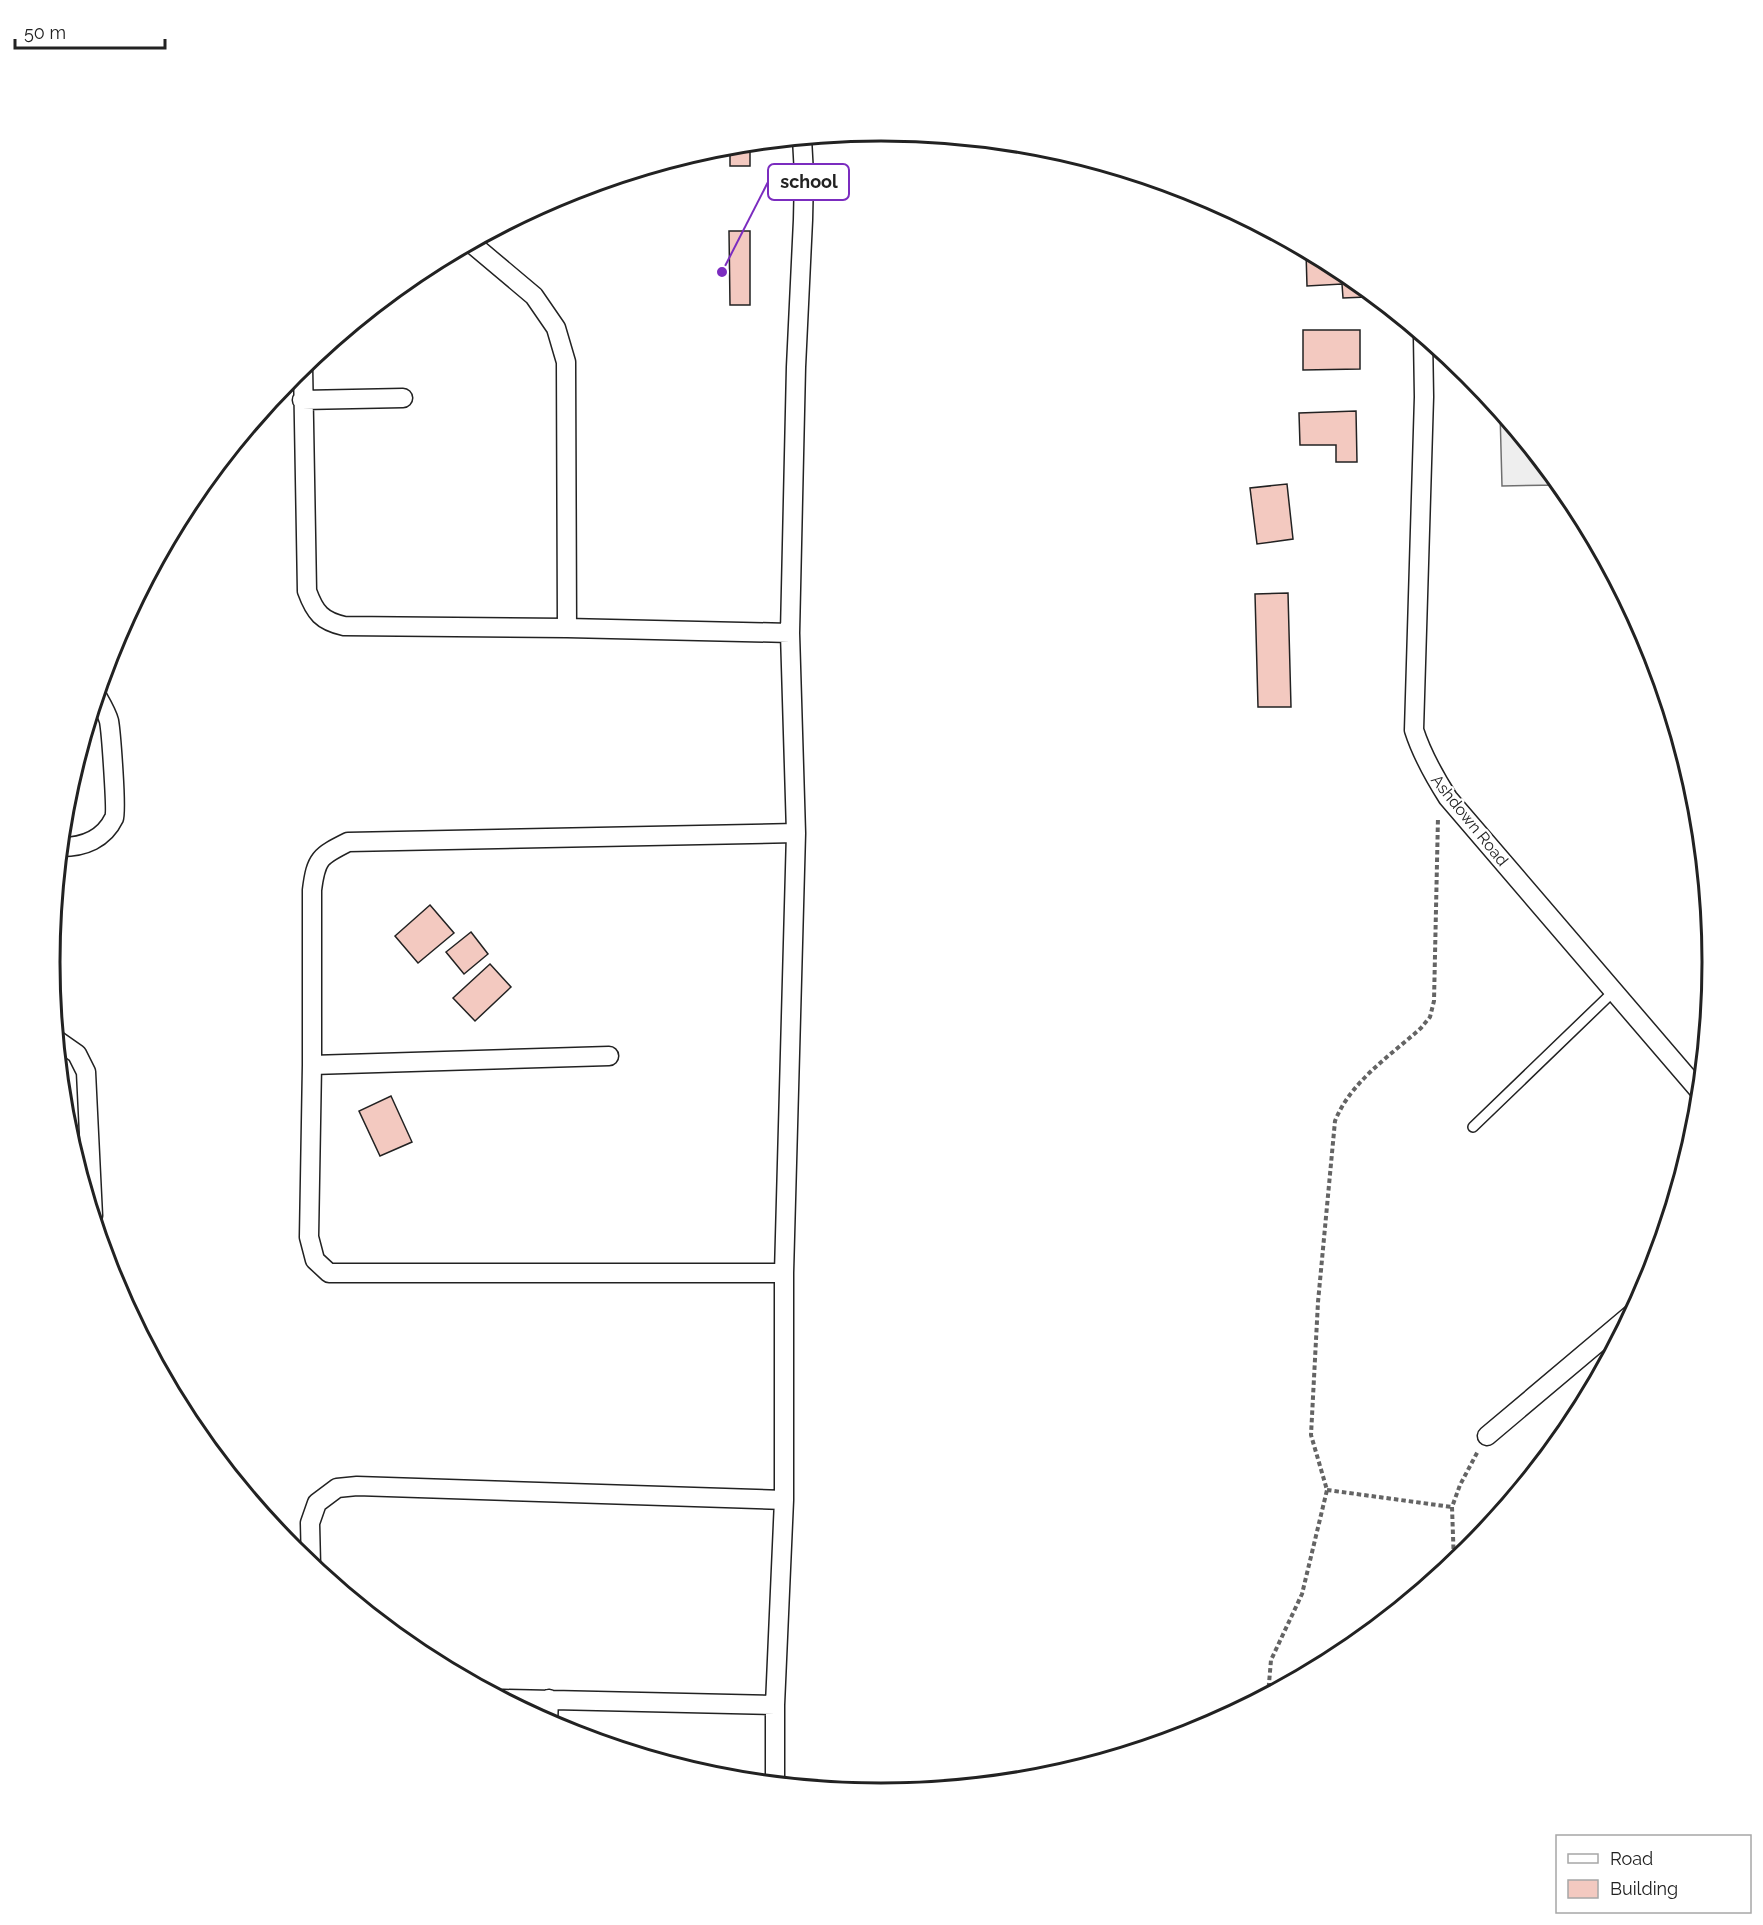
<svg xmlns="http://www.w3.org/2000/svg" width="1763" height="1925" viewBox="0 0 1763 1925" font-family="Raleway,sans-serif">
<style>
.green{fill:#eee;stroke:#6f6f6f;stroke-width:1.5}
.building{fill:#f3c9c0;stroke:#222;stroke-width:1.5}
.lines{fill:none;stroke-linecap:round;stroke-linejoin:round}
.lane-casing{stroke:#222;stroke-width:12}
.street-casing{stroke:#222;stroke-width:21}
.path{stroke:#646464;stroke-width:4;stroke-dasharray:4.5 3;stroke-linecap:butt}
.lane{stroke:#fff;stroke-width:9}
.street{stroke:#fff;stroke-width:18}
.labels{text-anchor:middle;stroke-width:4.5;stroke-linejoin:round;paint-order:stroke}
.street-label{font-size:16px;fill:#222;stroke:#fff}
.rim{fill:none;stroke:#222;stroke-width:3}
.leader{fill:none;stroke:#7b2cbf;stroke-width:2}
.callout-dot{fill:#7b2cbf;stroke:#fff;stroke-width:2}
.callout{fill:#fff;stroke:#7b2cbf;stroke-width:2}
.callout-label{font-size:18px;text-anchor:middle;font-weight:bold;fill:#222}
</style>
<rect width="100%" height="100%" fill="#fff"/>
<path class="green" d="M 1500,412 L 1560,485 L 1502,486 Z"/>
<path class="building" d="M 750,143 L 750,166 L 730,166 L 730,145 Z
M 729,231 L 750,231 L 750,305 L 730,305 Z
M 1306,252 L 1309,252 L 1344,271 L 1365,288 L 1366,297 L 1343,298 L 1342,284 L 1307,286 Z
M 1303,330 L 1360,330 L 1360,369 L 1303,370 Z
M 1356,411 L 1357,462 L 1336,462 L 1336,445 L 1300,445 L 1299,413 Z
M 1287,484 L 1293,539 L 1257,544 L 1250,488 Z
M 1288,593 L 1291,707 L 1258,707 L 1255,594 Z
M 430,905 L 454,933 L 418,963 L 395,936 Z
M 471,932 L 488,954 L 464,974 L 446,952 Z
M 490,964 L 511,987 L 475,1021 L 453,998 Z
M 391,1096 L 412,1142 L 380,1156 L 359,1111 Z"/>
<g class="lines">
<defs>
<path id="lane" d="M 1473,1127 L 1613,992"/>
<path id="street" d="M 471,243 L 534,296 L 556,328 L 566,362 L 567,628
M 1423,336 L 1424,397 L 1414,730 C 1422,755 1434,776 1448,798 L 1701,1093
M 303,366 L 307,591 C 315,613 322,621 344,626 L 567,628 L 790,633
M 302,400 L 403,398
M 61,847 C 84,847 104,839 114,818 C 117,811 111,732 109,721 C 107,713 101,703 97,696
M 57,1040 L 77,1054 L 86,1072 L 93,1216
M 312,1065 L 609,1056
M 784,1273 L 329,1273 L 315,1260 L 309,1237 L 312,1065 L 312,890 C 316,858 320,856 348,842 L 796,833
M 1487,1436 L 1633,1313
M 311,1565 L 310,1523 L 317,1503 L 337,1488 L 357,1486 L 784,1500
M 503,1699 L 775,1705
M 548,1723 L 549,1699
M 775,1784 L 775,1705 L 784,1500 L 784,1273 L 796,833 L 790,633 L 796,367 L 803,220 L 804,175 L 802,138"/>
</defs>
<use href="#lane" class="lane-casing"/>
<use href="#street" class="street-casing"/>
<path class="path" d="M 1327,1490 L 1452,1507
M 1454,1564 L 1452,1507 L 1460,1485 L 1478,1451
M 1268,1695 L 1271,1660 L 1302,1594 L 1327,1490 L 1311,1435 L 1318,1302 L 1335,1121 C 1351,1081 1390,1056 1421,1028 L 1430,1017 L 1434,1001 L 1438,817"/>
<use href="#lane" class="lane"/>
<use href="#street" class="street"/>
</g>
<g class="labels">
<g class="street-label">
<text transform="translate(1470 820) rotate(51)" y="6">Ashdown Road</text>
</g>
</g>
<path d="M0 0H1763V1925H0ZM60 962a821 821 0 1 1 1642 0a821 821 0 1 1-1642 0Z" fill="#fff" fill-rule="evenodd"/>
<path class="rim" d="M60 962a821 821 0 1 1 1642 0a821 821 0 1 1-1642 0Z"/>
<path class="leader" d="M722 272L768 182"/>
<circle class="callout-dot" cx="722" cy="272" r="6"/>
<rect class="callout" x="768" y="164" width="81" height="36" rx="6"/>
<g class="callout-label">
<text x="809" y="188">school</text>
</g>
<rect x="1556" y="1835" width="195" height="78" fill="#ffffff" stroke="#a7a7a7" stroke-width="1.5"/>
<rect x="1568" y="1854" width="30" height="9" fill="#ffffff" stroke="#a7a7a7" stroke-width="1.5"/>
<text x="1610" y="1865" font-size="18" fill="#222222">Road</text>
<rect x="1568" y="1880" width="30" height="18" fill="#f3c9c0" stroke="#a7a7a7" stroke-width="1.5"/>
<text x="1610" y="1895" font-size="18" fill="#222222">Building</text>
<path d="M15 39v9h150v-9" fill="none" stroke="#222222" stroke-width="3"/>
<text x="24" y="39" font-size="18" fill="#222222" stroke="#ffffff" stroke-width="4.5" paint-order="stroke">50 m</text>
</svg>
